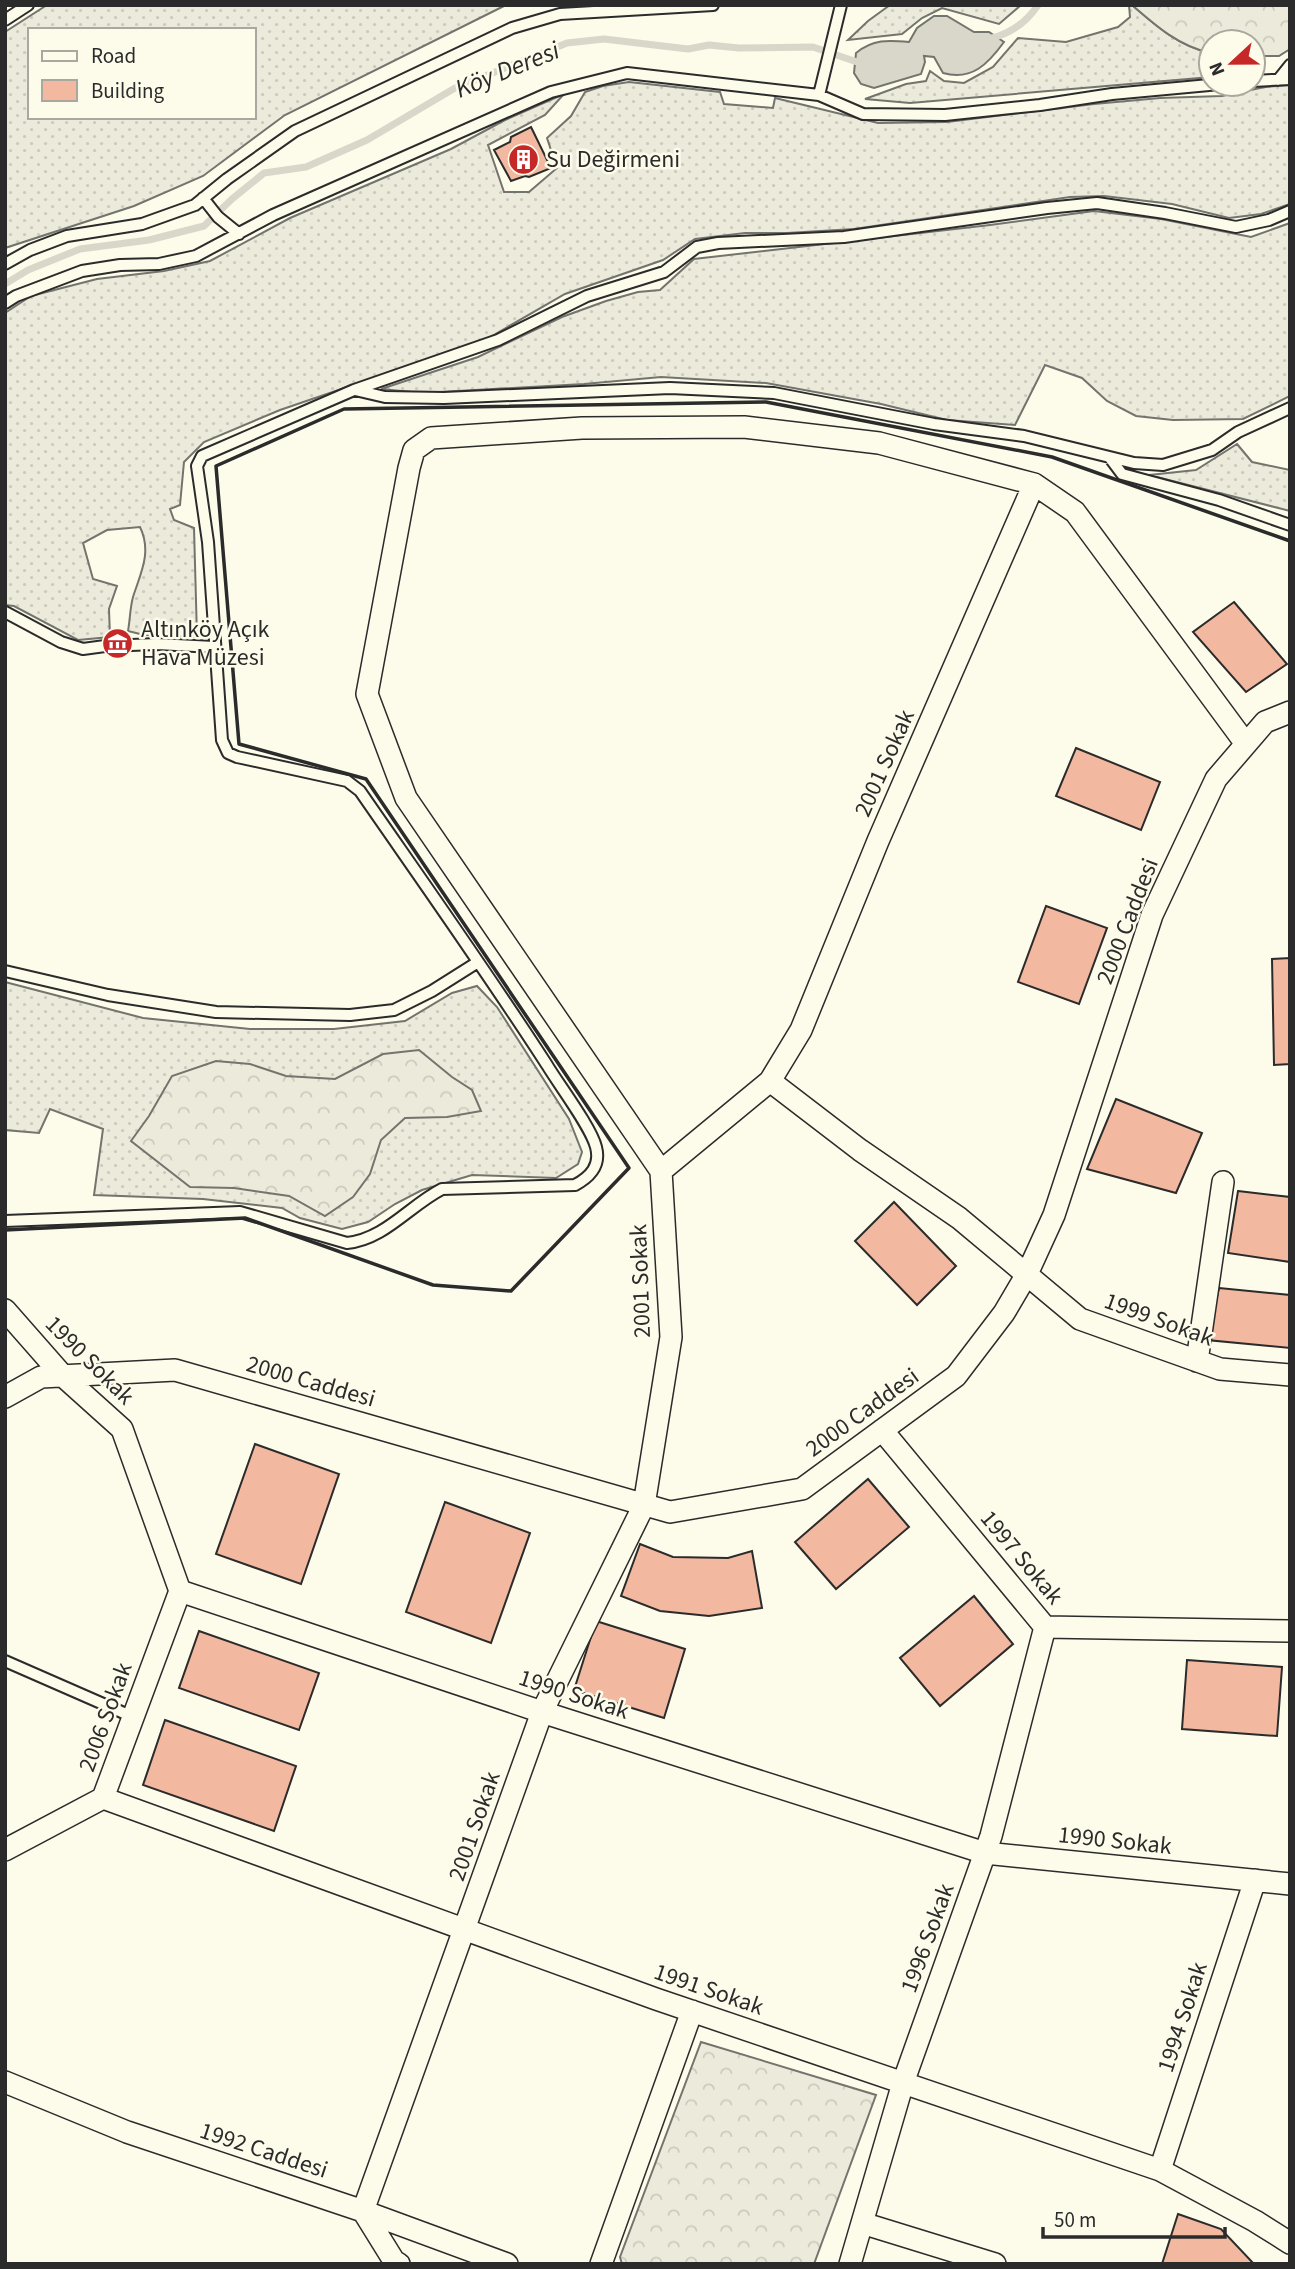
<svg xmlns="http://www.w3.org/2000/svg" width="1295" height="2269" viewBox="0 0 1295 2269" font-family="'Source Sans 3',sans-serif">
<style>
.grass{fill:url(#grass-dots);stroke:#74746e;stroke-width:2;fill-rule:evenodd}
.forest{fill:url(#forest-crowns);stroke:#74746e;stroke-width:2}
.water{fill:#d8d7c9;stroke:#74746e;stroke-width:2}
.lines{fill:none;stroke-linecap:round;stroke-linejoin:round}
.stream{stroke:#d8d7c9;stroke-width:7}
.building{fill:#f2b8a0;stroke:#2b2b2b;stroke-width:2}
.service-casing{stroke:#2b2b2b;stroke-width:14}
.minor-casing{stroke:#2b2b2b;stroke-width:24}
.service{stroke:#fdfbea;stroke-width:10}
.minor{stroke:#fdfbea;stroke-width:21}
.wall{stroke:#2b2b2b;stroke-width:3.5}
.labels{text-anchor:middle;stroke-width:5;stroke-linejoin:round;paint-order:stroke}
.poi-label{font-size:24px;fill:#2b2b2b;stroke:#fdfbea;text-anchor:start}
.street-label{font-size:24px;fill:#2b2b2b;stroke:#fdfbea}
.water-label{font-size:26px;font-style:italic;fill:#2b2b2b;stroke:#fdfbea}
</style>
<defs>
<pattern id="grass-dots" width="8" height="8" patternUnits="userSpaceOnUse" patternTransform="scale(1.75)"><rect width="8" height="8" fill="#ecebdb"/><path d="M2 2h.1M6 6h.1" fill="none" stroke="#cbcabc" stroke-width="1.8" stroke-linecap="round"/></pattern>
<pattern id="forest-crowns" width="20" height="18" patternUnits="userSpaceOnUse" patternTransform="scale(1.75)"><rect width="20" height="18" fill="#ecebdb"/><path d="M2 6a3 3 0 1 1 6 0M12 15a3 3 0 1 1 6 0" fill="none" stroke="#cbcabc"/></pattern>
</defs>
<rect width="100%" height="100%" fill="#fdfbea"/>
<path class="grass" d="M 47,5 L 506,5 L 285,115 L 203,176 L 134,206 L 5,248 L 5,32 ZM 30,30 L 254,30 L 254,117 L 30,117 Z
M 890,5 L 1021,5 L 999,24 L 942,8 L 922,18 L 902,34 L 848,40 L 868,21 Z
M 1129,5 L 1132,5 C 1156,26 1180,47 1211,53 L 1211,77 L 910,103 L 865,99 L 906,84 L 926,81 L 930,71 L 944,81 L 964,83 L 993,67 L 1018,38 L 1066,42 L 1118,27 L 1130,17 Z
M 629,82 L 720,92 L 724,104 L 773,108 L 775,98 L 878,123 L 947,122 L 1094,104 L 1160,98 L 1222,96 L 1265,87 L 1290,85 L 1290,204 L 1261,214 L 1229,218 L 1172,204 L 1104,196 L 1070,197 L 854,229 L 787,233 L 745,233 L 695,239 L 663,260 L 565,294 L 485,340 L 280,410 L 204,442 L 184,462 L 180,505 L 170,509 L 174,520 L 194,528 L 197,637 L 144,635 L 128,631 C 130,620 130,608 133,597 C 141,572 152,552 140,527 L 107,530 L 83,543 L 93,579 L 117,586 L 109,609 L 110,637 L 78,640 L 14,606 L 5,605 L 5,313 L 31,296 L 97,279 L 164,271 L 210,261 L 290,218 L 451,149 L 505,120 L 564,94 L 545,115 L 488,145 L 504,192 L 529,192 L 557,168 L 547,138 L 571,116 L 585,92 L 603,86 Z
M 1094,211 L 1161,219 L 1251,237 L 1290,223 L 1290,396 L 1243,419 L 1173,420 L 1136,416 L 1107,401 L 1082,378 L 1045,365 L 1015,425 L 947,420 L 881,404 L 766,383 L 661,377 L 584,384 L 422,393 L 381,389 L 478,357 L 562,317 L 606,301 L 638,292 L 660,290 L 694,259 L 990,225 Z
M 1237,444 L 1252,462 L 1290,470 L 1290,511 L 1149,475 L 1196,470 Z
M 5,982 L 143,1018 L 250,1029 L 334,1029 L 405,1021 L 452,993 L 477,986 L 497,1007 L 569,1119 L 582,1152 L 578,1164 L 556,1178 L 472,1175 L 422,1190 L 395,1204 L 368,1222 L 342,1229 L 300,1218 L 282,1208 L 203,1199 L 94,1195 L 103,1129 L 50,1109 L 39,1133 L 5,1130 Z"/>
<path class="forest" d="M 1132,5 L 1290,5 L 1290,49 L 1279,56 L 1253,56 L 1253,42 L 1211,42 L 1211,53 C 1180,47 1156,26 1132,5 Z
M 419,1050 L 452,1077 L 472,1090 L 481,1111 L 447,1117 L 405,1118 L 381,1140 L 370,1174 L 353,1197 L 325,1216 L 289,1196 L 234,1188 L 190,1187 L 131,1141 L 149,1116 L 172,1076 L 216,1061 L 250,1064 L 286,1076 L 335,1079 L 383,1054 Z
M 701,2042 L 876,2095 L 814,2264 L 622,2264 L 620,2257 Z"/>
<path class="water" d="M 934,16 L 947,16 L 974,32 L 989,32 L 1004,42 C 988,64 972,81 943,73 L 934,57 L 924,56 L 925,62 L 921,74 L 874,88 L 861,84 L 854,73 L 856,53 C 873,39 888,40 909,42 L 917,28 Z"/>
<g class="lines">
<path class="stream" d="M 989,39 C 1010,34 1026,23 1038,5
M 5,284 L 28,270 L 80,249 L 149,240 L 204,226 L 232,199 L 264,173 L 306,167 L 367,140 L 455,88 L 567,43 L 604,39 L 688,49 L 709,45 L 739,48 L 813,47 L 857,62 L 864,61"/>
</g>
<path class="building" d="M 531,127 L 551,168 L 529,177 L 525,176 L 511,181 L 494,150 L 510,142 L 511,137 Z
M 1234,602 L 1287,664 L 1246,692 L 1193,632 Z
M 1076,748 L 1160,782 L 1141,830 L 1056,796 Z
M 1046,906 L 1107,928 L 1079,1004 L 1018,982 Z
M 1290,958 L 1290,1064 L 1274,1065 L 1272,959 Z
M 1116,1099 L 1202,1133 L 1176,1193 L 1087,1169 Z
M 1238,1191 L 1290,1197 L 1290,1262 L 1228,1253 Z
M 894,1202 L 956,1266 L 917,1305 L 855,1241 Z
M 1219,1288 L 1290,1295 L 1290,1348 L 1207,1340 Z
M 255,1444 L 339,1474 L 301,1584 L 216,1554 Z
M 868,1479 L 909,1527 L 836,1589 L 795,1542 Z
M 445,1502 L 530,1533 L 491,1643 L 406,1612 Z
M 640,1544 L 673,1557 L 728,1558 L 752,1551 L 762,1608 L 709,1616 L 660,1611 L 621,1596 Z
M 974,1596 L 1013,1644 L 940,1706 L 900,1658 Z
M 596,1621 L 685,1649 L 664,1718 L 574,1690 Z
M 199,1631 L 319,1673 L 299,1730 L 179,1688 Z
M 1187,1660 L 1282,1667 L 1277,1736 L 1182,1729 Z
M 165,1720 L 296,1766 L 274,1831 L 143,1785 Z
M 1178,2214 L 1221,2229 L 1254,2264 L 1162,2264 Z"/>
<g class="lines">
<defs>
<path id="service" d="M 5,20 L 28,5
M 1278,80 L 1290,65
M 1253,81 L 1290,79
M 819,95 L 841,5
M 203,198 L 218,217 L 239,234
M 5,264 L 30,250 L 67,236 L 142,224 L 195,205 L 227,179 L 295,131 L 512,28 L 560,14 L 713,5
M 5,303 L 16,296 L 82,271 L 120,265 L 159,264 L 196,256 L 273,215 L 551,92 L 627,73 L 819,95 L 863,114 L 945,115 L 1040,105 L 1112,94 L 1220,84
M 355,390 L 385,397 L 444,398 L 670,388 L 774,393 L 934,424 L 1024,436 L 1134,463 L 1163,465 L 1212,450 L 1238,432 L 1290,408
M 1110,458 L 1122,474 L 1219,500 L 1290,525
M 5,612 L 61,642 L 83,649 L 105,646 L 157,644 L 214,647
M 5,971 L 108,995 L 216,1012 L 350,1015 L 394,1010 L 432,991 L 478,962
M 5,1221 L 240,1212 L 347,1243 C 385,1239 409,1206 442,1189 L 575,1185 C 590,1177 601,1166 596,1147 C 591,1127 559,1085 547,1065 C 487,972 423,882 360,791 L 347,781 L 237,757 L 228,753 L 222,740 L 208,542 L 197,466 L 202,456 L 354,390 L 498,340 L 587,296 L 664,272 L 697,247 L 718,243 L 844,237 L 1047,208 L 1097,203 L 1165,213 L 1236,227 L 1269,220 L 1290,211
M 5,1661 L 133,1717"/>
<path id="minor" d="M 770,1081 L 860,1150 L 959,1218 L 1080,1319 L 1220,1369 L 1290,1375
M 661,1171 L 406,798 L 367,694 L 409,468 L 414,450 L 431,438 L 582,428 L 744,427 L 879,443 L 1034,484 L 1075,512 L 1246,744
M 5,1310 L 63,1376 L 122,1429 L 180,1591
M 1197,1361 L 1223,1182
M 5,1397 L 41,1377 L 175,1370 L 670,1512 L 802,1489 L 956,1376 L 1004,1313 L 1027,1274 L 1054,1215 L 1152,915 L 1216,779 L 1265,722 L 1290,712
M 882,1430 L 1045,1627 L 1290,1631
M 180,1591 L 542,1712 L 985,1853 L 1290,1884
M 103,1798 L 656,1999 L 1160,2170 L 1255,2221 L 1290,2243
M 5,1850 L 103,1798 L 180,1591
M 5,2082 L 127,2132 L 363,2211 L 507,2264
M 1160,2170 L 1255,1880
M 862,2223 L 995,2264
M 399,2264 L 394,2261 L 363,2211 L 542,1712 L 644,1505 L 671,1337 L 661,1171 L 770,1081 L 801,1030 L 878,841 L 1034,484
M 601,2264 L 692,2011
M 850,2264 L 903,2083 L 991,1836 L 1045,1627"/>
</defs>
<use href="#service" class="service-casing"/>
<use href="#minor" class="minor-casing"/>
<use href="#service" class="service"/>
<use href="#minor" class="minor"/>
<path class="wall" d="M 5,1230 L 245,1218 L 433,1285 L 511,1291 L 629,1168 L 366,779 L 239,744 L 216,466 L 344,409 L 766,402 L 1052,457 L 1290,541"/>
</g>
<defs>
<symbol id="building-disc" viewBox="-11 -11 22 22"><circle r="9.5" fill="#c62828" stroke="#fdfbea"/><path d="M-4-6H4V6H1V3H-1V6H-4ZM-2.5-4.3h1.7v1.8h-1.7ZM.8-4.3h1.7v1.8H.8ZM-2.5-1h1.7V.8h-1.7ZM.8-1h1.7V.8H.8Z" fill="#fff"/></symbol>
<symbol id="museum-disc" viewBox="-11 -11 22 22"><circle r="9.5" fill="#c62828" stroke="#fdfbea"/><path d="M0-6L6-3V-2H-6V-3ZM-5-1h2V3h-2ZM-1-1h2V3h-2ZM3-1h2V3H3ZM-6 4H6V6H-6Z" fill="#fff"/></symbol>
</defs>
<g fill-rule="evenodd">
<use href="#building-disc" x="506" y="142" width="35" height="35"/>
<use href="#museum-disc" x="100" y="626" width="35" height="35"/>
</g>
<g class="labels">
<g class="poi-label">
<text x="546" y="167">Su Değirmeni</text>
<text x="141" y="637">Altınköy Açık<tspan x="141" dy="28">Hava Müzesi</tspan></text>
</g>
<g class="street-label">
<text transform="translate(884 763) rotate(-66)" y="8">2001 Sokak</text>
<text transform="translate(1127 921) rotate(-69)" y="8">2000 Caddesi</text>
<text transform="translate(640 1281) rotate(-92)" y="8">2001 Sokak</text>
<text transform="translate(1159 1319) rotate(20)" y="8">1999 Sokak</text>
<text transform="translate(90 1360) rotate(45)" y="8">1990 Sokak</text>
<text transform="translate(311 1381) rotate(16)" y="8">2000 Caddesi</text>
<text transform="translate(862 1412) rotate(-36)" y="8">2000 Caddesi</text>
<text transform="translate(1022 1557) rotate(50)" y="8">1997 Sokak</text>
<text transform="translate(574 1694) rotate(18)" y="8">1990 Sokak</text>
<text transform="translate(105 1717) rotate(-70)" y="8">2006 Sokak</text>
<text transform="translate(474 1826) rotate(-71)" y="8">2001 Sokak</text>
<text transform="translate(1115 1840) rotate(6)" y="8">1990 Sokak</text>
<text transform="translate(927 1938) rotate(-70)" y="8">1996 Sokak</text>
<text transform="translate(709 1989) rotate(19)" y="8">1991 Sokak</text>
<text transform="translate(1182 2017) rotate(-72)" y="8">1994 Sokak</text>
<text transform="translate(264 2150) rotate(18)" y="8">1992 Caddesi</text>
</g>
<g class="water-label">
<text transform="translate(507 69) rotate(-22)" y="9">Köy Deresi</text>
</g>
</g>
<rect width="1295" height="2269" fill="none" stroke="#2b2b2b" stroke-width="14"/>
<rect x="28" y="28" width="228" height="91" fill="#fdfbea" stroke="#a9a89e" stroke-width="2"/>
<rect x="42" y="51" width="35" height="10" fill="#fdfbea" stroke="#a9a89e" stroke-width="2"/>
<text x="91" y="63" font-size="21" fill="#2b2b2b">Road</text>
<rect x="42" y="80" width="35" height="21" fill="#f2b8a0" stroke="#a9a89e" stroke-width="2"/>
<text x="91" y="98" font-size="21" fill="#2b2b2b">Building</text>
<g transform="translate(1232 63) rotate(248)"><circle r="33" fill="#fdfbea" stroke="#a9a89e" stroke-width="2"/>
<path d="M0-5L12 26L0 18L-12 26Z" fill="#c62828"/>
<text y="-10" font-size="19" font-weight="bold" text-anchor="middle" fill="#2b2b2b">N</text>
</g>
<path d="M1043 2227v10h182v-10" fill="none" stroke="#2b2b2b" stroke-width="3.5"/>
<text x="1054" y="2227" font-size="21" fill="#2b2b2b" stroke="#fdfbea" stroke-width="5" paint-order="stroke">50 m</text>
</svg>
